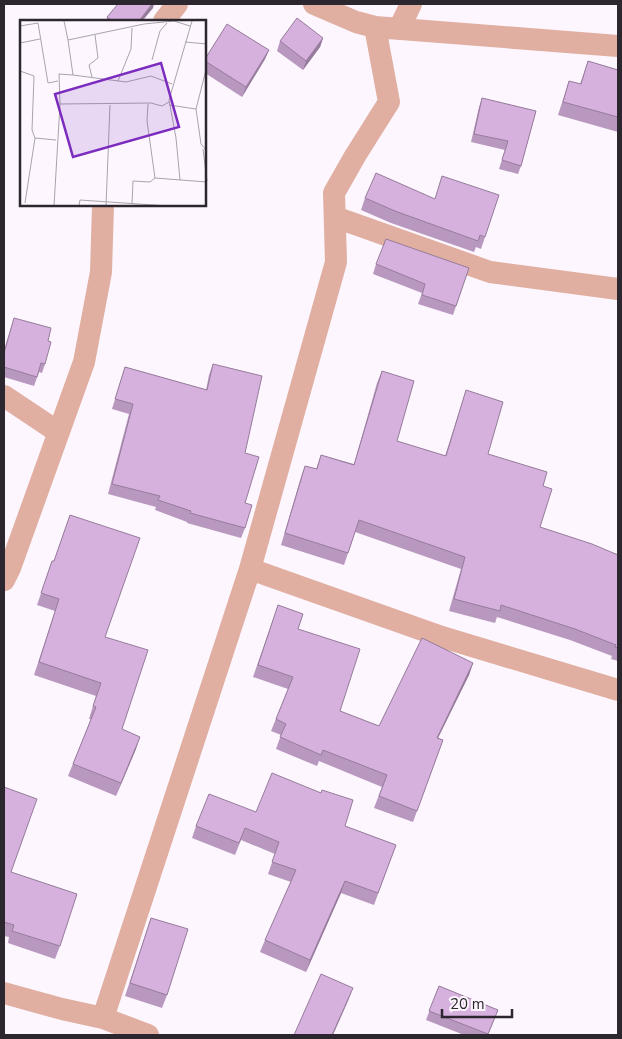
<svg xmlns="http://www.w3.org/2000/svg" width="622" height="1039" viewBox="0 0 622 1039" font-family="'Nunito Sans',sans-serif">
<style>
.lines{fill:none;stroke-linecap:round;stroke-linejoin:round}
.minor{stroke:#e0afa1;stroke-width:22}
.wall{fill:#b898bf}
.shaded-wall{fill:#967c9b}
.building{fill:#d6b1de;stroke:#967c9b}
.inset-road{fill:none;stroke:#a9a3ab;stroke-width:1}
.view{fill:#7b2cbf;fill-opacity:0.15;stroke:#7b2cbf;stroke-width:2.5}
.inset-edge{fill:none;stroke:#2c262e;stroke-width:2.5}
</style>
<rect width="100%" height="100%" fill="#fdf6fe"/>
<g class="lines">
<path class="minor" d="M 314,4 L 356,22 L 375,27 L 618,46
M 164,21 L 177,4
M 399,29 L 411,4
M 335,217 L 490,272 L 618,289
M 4,396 L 58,432
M 250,569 L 442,637 L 618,690
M 4,580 L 10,568 L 84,362 L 101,272 L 103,205
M 4,993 L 62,1009 L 103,1018 L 250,569 L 336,262 L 334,193 L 355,156 L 389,102 L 375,27
M 103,1018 L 148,1035"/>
</g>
<path class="wall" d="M 153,8 L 142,21 L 106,21 L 107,17 Z
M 323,38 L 320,47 L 303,70 L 277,51 L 280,41 Z
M 269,50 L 265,59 L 242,97 L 205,73 L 205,59 Z
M 588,61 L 618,70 L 618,132 L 558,115 L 569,81 L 580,84 Z
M 482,98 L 536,111 L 521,166 L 518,174 L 499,169 L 505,150 L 471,142 L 479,107 Z
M 365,198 L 485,237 L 481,249 L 476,247 L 474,252 L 391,223 L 361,210 Z
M 376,264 L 469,268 L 453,315 L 418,304 L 422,293 L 373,274 Z
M 14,318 L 48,341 L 45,364 L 42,373 L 39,372 L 34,386 L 4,377 L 4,350 Z
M 213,364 L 245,453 L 245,528 L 241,538 L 187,523 L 187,522 L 155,510 L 156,507 L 108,494 L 129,414 L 112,409 L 125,367 L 206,390 L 209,375 Z
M 382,371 L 397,441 L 445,456 L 466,390 L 488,454 L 543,486 L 540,527 L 618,555 L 618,661 L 611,659 L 612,656 L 570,640 L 497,617 L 495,623 L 449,611 L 461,569 L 355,532 L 344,565 L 281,545 L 301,477 L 305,466 L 316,469 L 321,455 L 354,464 L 377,383 Z
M 70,515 L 105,637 L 122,729 L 136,749 L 116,796 L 68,776 L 91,719 L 89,719 L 96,696 L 34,675 L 55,611 L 37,605 L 52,561 L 54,561 Z
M 278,605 L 298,629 L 340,711 L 379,726 L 473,663 L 469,675 L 438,738 L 443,740 L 413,822 L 374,808 L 382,787 L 319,761 L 317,766 L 276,749 L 281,735 L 271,731 L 288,689 L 253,677 Z
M 4,787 L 11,872 L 60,946 L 55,959 L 8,943 L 9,937 L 4,936 Z
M 256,812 L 345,826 L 396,845 L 374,905 L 341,893 L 306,972 L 260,952 L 265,940 L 291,882 L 268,874 L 275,854 L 241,840 L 235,855 L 192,838 L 196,826 Z
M 151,918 L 167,995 L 162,1008 L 125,996 Z
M 439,986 L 498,1010 L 488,1035 L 464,1035 L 426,1020 Z"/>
<path class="shaded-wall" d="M 152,4 L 154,4 L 153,8 L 142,21 L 139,21 Z
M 323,38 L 320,47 L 303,70 L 306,61 Z
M 269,50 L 265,59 L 242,97 L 246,87 Z
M 473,663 L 469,675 L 432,750 L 437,738 Z
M 140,737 L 136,749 L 116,796 L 121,783 Z
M 345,881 L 341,893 L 306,972 L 310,960 Z
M 353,988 L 348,1001 L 333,1035 L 332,1035 Z"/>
<path class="building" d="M 118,4 L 152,4 L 139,21 L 112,21 L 107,17 Z
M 297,18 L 323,38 L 306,61 L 280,41 Z
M 227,24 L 269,50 L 246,87 L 205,61 L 205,59 Z
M 588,61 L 618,70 L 618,117 L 563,102 L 569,81 L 581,84 Z
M 482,98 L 536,111 L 521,166 L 502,160 L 508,141 L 474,134 Z
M 376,173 L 435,199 L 442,176 L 499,195 L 485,237 L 480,235 L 478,241 L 395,211 L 365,198 Z
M 386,239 L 469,268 L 456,306 L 422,295 L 425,284 L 376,264 Z
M 14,318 L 51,328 L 48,341 L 51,342 L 45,364 L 41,363 L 37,377 L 4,367 L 4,353 Z
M 213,364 L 262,376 L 245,453 L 259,457 L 245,503 L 252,505 L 245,528 L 190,513 L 191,511 L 158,500 L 160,496 L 112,484 L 133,404 L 115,399 L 125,367 L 207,390 Z
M 382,371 L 414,381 L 397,441 L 446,456 L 466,390 L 503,402 L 488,454 L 547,472 L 543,486 L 552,489 L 540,527 L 592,544 L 618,555 L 618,648 L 615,647 L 616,645 L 575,629 L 501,605 L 500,611 L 454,599 L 465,557 L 359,520 L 348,553 L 285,533 L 305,466 L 317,469 L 321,455 L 354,465 Z
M 70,515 L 140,538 L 105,637 L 148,650 L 122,729 L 140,737 L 121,783 L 73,764 L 96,707 L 93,706 L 101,683 L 39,662 L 59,599 L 41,593 L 52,561 L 54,561 Z
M 278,605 L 303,614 L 298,629 L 360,649 L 340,711 L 379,726 L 422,638 L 473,663 L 437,738 L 443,740 L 417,811 L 379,796 L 387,775 L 323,750 L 321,755 L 280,737 L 286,724 L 276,719 L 293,677 L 258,665 Z
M 272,773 L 321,793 L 322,790 L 353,800 L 345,826 L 396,845 L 378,893 L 345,881 L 310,960 L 265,940 L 296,870 L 272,862 L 279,842 L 245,828 L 239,843 L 196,826 L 209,794 L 256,812 Z
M 4,787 L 37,799 L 11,872 L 77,894 L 60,946 L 12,931 L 14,925 L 4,922 Z
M 151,918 L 188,929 L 167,995 L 130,983 Z
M 321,974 L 353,988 L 332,1035 L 294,1035 Z
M 439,986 L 498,1010 L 488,1034 L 429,1011 Z"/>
<g transform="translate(20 20)">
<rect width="186" height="186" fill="#fdf6fe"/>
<path class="inset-road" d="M 44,1 L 48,20M 0,6 L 18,3 L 28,63 L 38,61M 165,22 L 187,24M 0,23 L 20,19M 132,40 L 140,11 L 147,3M 0,51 L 14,56 L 12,110 L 15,118 L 36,120M 53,55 L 106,62 L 131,56 L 152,64M 72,57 L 69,45 L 78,38 L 75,15M 98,61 L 111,29 L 112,8M 149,82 L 142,86 L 131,83 L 40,84 L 39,54 L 53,55 L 48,20 L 124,4 L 154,1 L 170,6M 128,84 L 127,101 L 135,158M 149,85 L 176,89 L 181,124 L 187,131M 176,89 L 187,46M 183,129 L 187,161M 160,160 L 156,118 L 149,80 L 172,1M 5,183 L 15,118M 112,184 L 113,161 L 130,162 L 135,158 L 187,162M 34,186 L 40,84M 59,186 L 60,180 L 148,186M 86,186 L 90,85"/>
<path class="view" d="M 141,43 L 159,107 L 53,137 L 35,74 Z"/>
<rect width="186" height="186" class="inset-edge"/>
</g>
<rect width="622" height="1039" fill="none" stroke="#2c262e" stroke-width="10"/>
<path d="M442 1009v8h70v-8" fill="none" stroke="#2c262e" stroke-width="2.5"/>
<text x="450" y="1009" font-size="15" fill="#2c262e" stroke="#fdf6fe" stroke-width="4" paint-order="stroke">20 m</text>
</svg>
